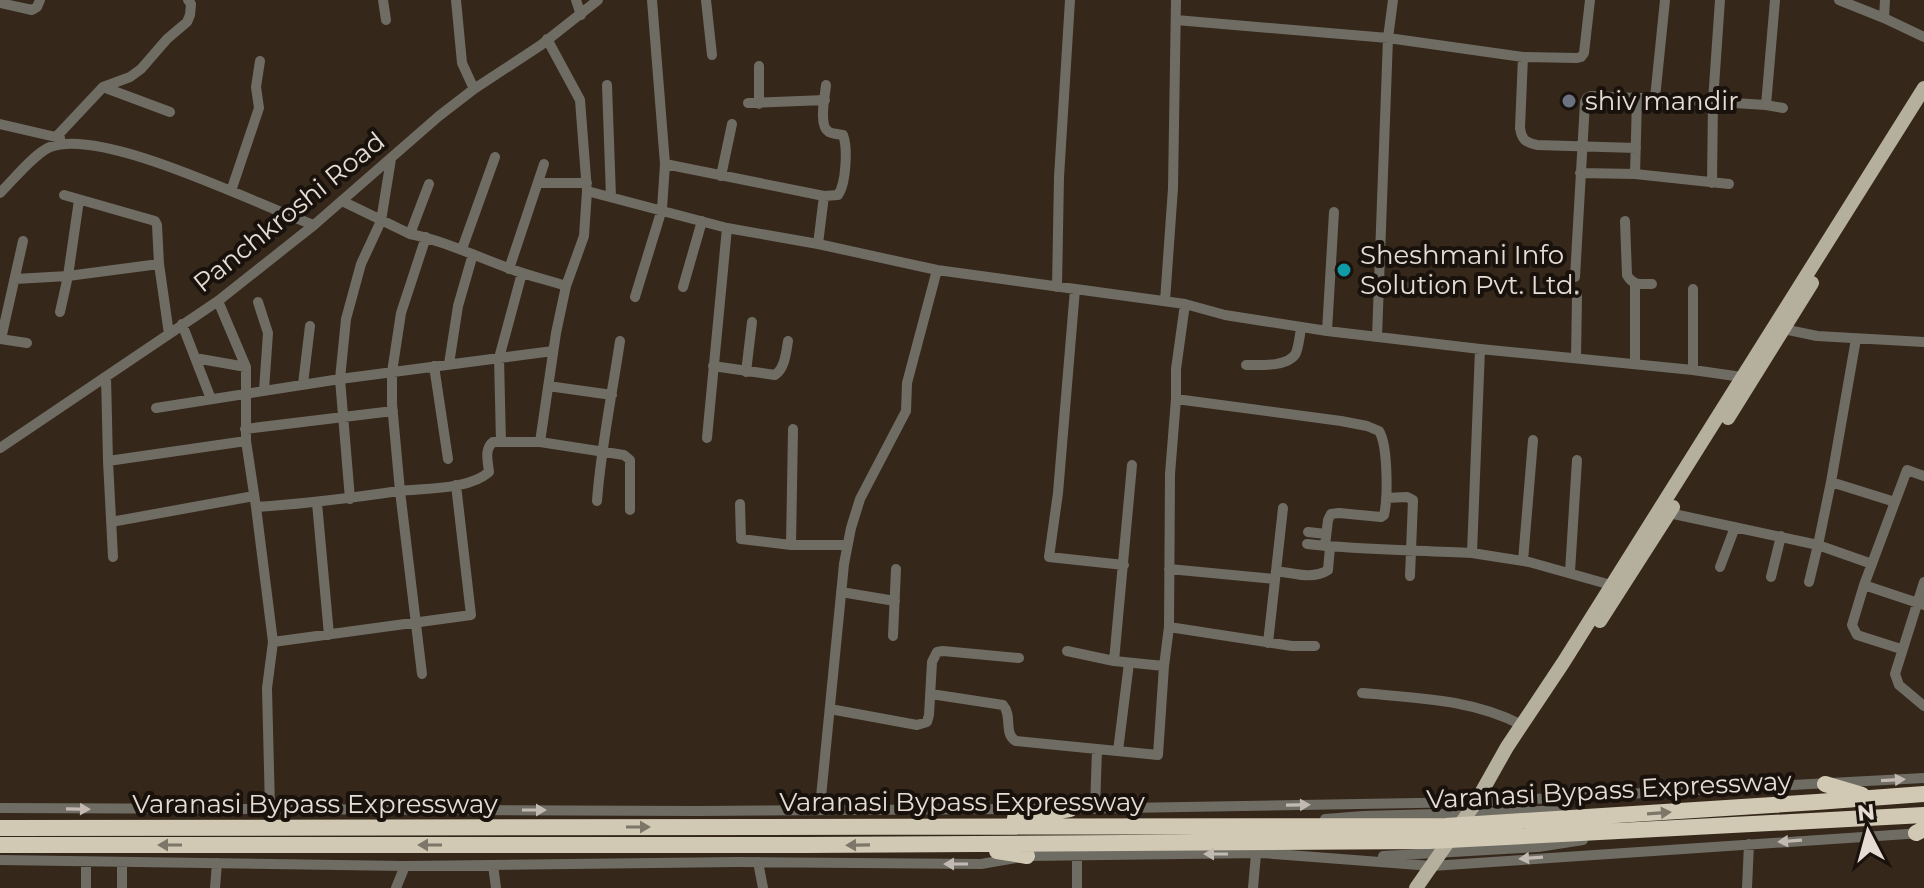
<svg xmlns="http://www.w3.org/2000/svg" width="1924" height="888" viewBox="0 0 1924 888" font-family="Montserrat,sans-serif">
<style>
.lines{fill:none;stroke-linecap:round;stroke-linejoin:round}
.minor{stroke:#6f6c64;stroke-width:10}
.major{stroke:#b5af9d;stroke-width:14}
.highway{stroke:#d1c9b3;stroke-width:16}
.oneway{fill:#c2bab2}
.oneway2{fill:#7e7668}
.worship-dot{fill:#6b7280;stroke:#18110c;stroke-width:3}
.culture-dot{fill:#0f9aa8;stroke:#18110c;stroke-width:3}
.labels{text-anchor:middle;stroke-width:8;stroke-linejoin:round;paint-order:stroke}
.poi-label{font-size:26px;fill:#e6dcd4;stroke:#18110c;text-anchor:start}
.street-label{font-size:26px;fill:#e6dcd4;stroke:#18110c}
</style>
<rect width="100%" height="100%" fill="#35271a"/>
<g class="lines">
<path class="minor" d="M 383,0 L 386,20
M 456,0 L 462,63 L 474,89
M 576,0 L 581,15
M 706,0 L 712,55
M 1839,0 L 1884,18 L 1924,37
M 0,3 L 32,10 L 37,7 L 40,0
M 1884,18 L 1885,0
M 1176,20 L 1388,38 L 1523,57 L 1577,58 L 1581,57 L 1584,53 L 1590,0
M 547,39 L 580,100 L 587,191 L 727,228 L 707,438
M 1523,57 L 1520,128 C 1522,141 1526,142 1537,145 L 1636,148
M 607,85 L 611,197
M 103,87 L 170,112
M 1655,98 L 1766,105 L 1783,108
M 748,103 L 825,100
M 759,104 L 759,66
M 1766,105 L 1775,0
M 0,124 L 60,138
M 57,136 L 103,87 L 130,77 L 141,69 L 167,39 L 187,22 L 190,15 L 191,4 L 188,0
M 665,164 L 824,196 L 838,195 C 846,184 848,148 843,135 C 838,134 833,134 829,132 C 818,126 825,96 826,85
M 1580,173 L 1635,174 L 1729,184
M 1635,174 L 1637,98 L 1655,98 L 1665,0
M 721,176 L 732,124
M 538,183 L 587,183
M 1712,183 L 1713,101 L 1720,0
M 429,184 L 410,234 C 445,241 477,257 511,269 C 529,276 548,280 566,286
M 231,191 L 259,108 L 256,87 L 260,61
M 0,193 C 13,180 35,153 50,147 C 104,127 257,205 314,225
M 64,195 L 155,221 L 157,225 L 159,264
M 824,196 L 818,244 L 937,270 L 1185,304 L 1225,315 L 1327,331 L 1480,349 L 1693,370 L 1742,377
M 342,201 L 410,234
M 1625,221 L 1627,275 C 1633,286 1641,284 1652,284
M 727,228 L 818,244
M 462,249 L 495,157
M 509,269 L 544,164
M 1575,277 L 1585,102 L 1587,98 L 1591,96 L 1637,98
M 15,279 L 68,276 L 79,200
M 1635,284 L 1635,364
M 1379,285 L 1451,289
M 683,287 L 702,221
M 1057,287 L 1059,177 L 1070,0
M 1075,289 L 1058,493 L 1049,557 L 1124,565
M 1693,289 L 1693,370
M 635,297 L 662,209 L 665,164 L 652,0
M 218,301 L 246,367 L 246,441 L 256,507 L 273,642 L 267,688 L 270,809
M 1165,301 L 1173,188 L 1176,0
M 258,302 L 268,333 L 264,390
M 60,312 L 68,276 L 159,264 L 169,334
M 182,324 L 211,399
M 1778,328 L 1817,336 L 1924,342
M 1327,331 L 1334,212
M 1377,337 L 1388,38 L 1393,0
M 0,339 L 27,343
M 1,339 L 23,241
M 1480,349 L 1472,553 L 1529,562 L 1611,585
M 195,358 L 246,367
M 1576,358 L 1577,295
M 449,364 L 458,306 L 473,254
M 1246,365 C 1260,365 1289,367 1296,353 C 1299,345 1300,335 1301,327
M 434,366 L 448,459
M 713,366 L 775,375 C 785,368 786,353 788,341
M 746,372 L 752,322
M 106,377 L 108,461 L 113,557
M 303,384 L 310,326
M 548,386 L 612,395
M 1176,399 L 1341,421 L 1367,426 L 1379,431 C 1388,445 1388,498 1384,515 L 1381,517 L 1339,513 L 1331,514 L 1328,520 L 1325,546
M 156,408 L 340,379 L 553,351
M 245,429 L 393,411
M 501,442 L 499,358 L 522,273
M 540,442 L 624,455 L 630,460 L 630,510
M 0,448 L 218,301 L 314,225 L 439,116 L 474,89 L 541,45 L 598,0
M 108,461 L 246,441
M 1831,482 L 1856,339
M 1386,498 L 1407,497 L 1413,500 L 1410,576
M 350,499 L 340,379 L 346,319 L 361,264 L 381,221 L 391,159
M 597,501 C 601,447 612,395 620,341
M 1895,502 L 1864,585 L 1852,625 L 1857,635 L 1901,649
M 317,503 L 329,635
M 740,504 L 741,539 L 791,545 L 847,545
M 256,507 C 304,504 351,498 399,491 C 425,488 469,490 489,472 C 488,462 484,449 493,442 L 540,442 L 556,333 L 566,286 L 584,236 L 587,191
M 1669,513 L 1818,545 L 1831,482 L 1895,502 L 1907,470 L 1924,476
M 111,522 L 254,496
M 1308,532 L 1326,534
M 1307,544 C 1361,550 1417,550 1472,553
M 791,545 L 793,429
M 1523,561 L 1533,440
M 1720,567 L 1735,527
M 1169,569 L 1275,579
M 1276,571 C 1293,573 1313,580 1328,570 L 1330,547
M 1570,572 L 1577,460
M 1771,577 L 1781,536
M 1809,582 L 1818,545 L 1872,564
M 1924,582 L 1895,674 L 1899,685 L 1924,706
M 1864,585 L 1924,605
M 841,592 L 895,601
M 1169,627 L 1170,474 L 1176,399 L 1176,369 L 1185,304
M 893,636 L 896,569
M 273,642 L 471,615 L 456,485
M 1268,643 L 1283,508
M 1067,651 L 1114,661 L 1164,666 L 1158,755 L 1097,749 L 1095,809
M 1114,661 L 1132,465
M 1164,666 L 1169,627 L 1292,646 L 1315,646
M 422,674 L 400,491 L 392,404 L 392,372 L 401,313 L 426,237
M 1362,693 C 1417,698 1472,699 1522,725
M 931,694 L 1003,705 C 1013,716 1003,734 1016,741 L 1097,749
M 830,709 L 917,725 L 927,722 L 929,715 L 932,662 L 937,652 L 943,651 L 1019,658
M 1118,751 L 1129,663
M 0,808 L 696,811 L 1034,809
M 1066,809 L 1476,802 L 1924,778
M 821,810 L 821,797 L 844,564 L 851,528 L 860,499 L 906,411 L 907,383 L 937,270
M 1325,819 L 1363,816 L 1544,811 L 1564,812
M 1077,855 L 1077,888
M 1383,856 L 1538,847 L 1583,840
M 0,860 L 405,866 L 738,862 L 981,864 L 1027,856 L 1262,853 L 1432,866 L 1922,833
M 86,862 L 86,888
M 122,862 L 122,888
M 758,862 L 763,888
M 493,865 L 496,888
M 215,888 L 217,863
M 396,888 L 405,866
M 1253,888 L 1256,854
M 1747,888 L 1749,844"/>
<path class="major" d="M 1728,418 L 1812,283
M 1600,621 L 1673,507
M 1416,888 L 1476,802 L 1507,747 L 1563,663 L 1924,88"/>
<path class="highway" d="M 1825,784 L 1862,795
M 1015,818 L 1070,809
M 0,828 L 1446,826 L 1817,802 L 1924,794
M 1916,833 L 1924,829
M 0,845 L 807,845 L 1429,841 L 1924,815
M 997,851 L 1027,856"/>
</g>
<defs><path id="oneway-solid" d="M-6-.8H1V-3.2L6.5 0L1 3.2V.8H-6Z" transform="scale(2)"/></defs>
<g class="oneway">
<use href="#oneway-solid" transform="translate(1893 780) rotate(-3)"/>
<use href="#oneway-solid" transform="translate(1298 805) rotate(-1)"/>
<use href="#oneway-solid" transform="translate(78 809) rotate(1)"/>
<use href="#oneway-solid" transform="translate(534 810)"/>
<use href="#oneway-solid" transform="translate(1790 841) rotate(176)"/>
<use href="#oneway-solid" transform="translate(1216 854) rotate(180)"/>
<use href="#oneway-solid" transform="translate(1531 858) rotate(176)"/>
<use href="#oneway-solid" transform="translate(956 864) rotate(-180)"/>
</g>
<g class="oneway2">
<use href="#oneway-solid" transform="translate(1659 813) rotate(-4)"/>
<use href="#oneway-solid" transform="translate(638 827)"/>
<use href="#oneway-solid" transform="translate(170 845) rotate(-180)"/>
<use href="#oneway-solid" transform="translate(430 845) rotate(-180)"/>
<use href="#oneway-solid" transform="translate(858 845) rotate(179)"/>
</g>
<circle class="worship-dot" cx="1569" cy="101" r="8"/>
<circle class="culture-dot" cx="1344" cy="270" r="8"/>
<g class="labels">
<g class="poi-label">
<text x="1585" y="110">shiv mandir</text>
<text x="1360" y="264">Sheshmani Info<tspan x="1360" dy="30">Solution Pvt. Ltd.</tspan></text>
</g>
<g class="street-label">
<text transform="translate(289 212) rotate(-39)" y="9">Panchkroshi Road</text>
<text transform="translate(1609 790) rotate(-3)" y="9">Varanasi Bypass Expressway</text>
<text x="962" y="811">Varanasi Bypass Expressway</text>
<text x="315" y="813">Varanasi Bypass Expressway</text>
</g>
</g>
<g transform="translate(1868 832) rotate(354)" stroke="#18110c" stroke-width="6" paint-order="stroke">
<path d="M0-6L14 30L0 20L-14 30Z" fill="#e6dcd4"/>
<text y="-12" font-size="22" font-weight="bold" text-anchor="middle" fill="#e6dcd4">N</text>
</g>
</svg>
